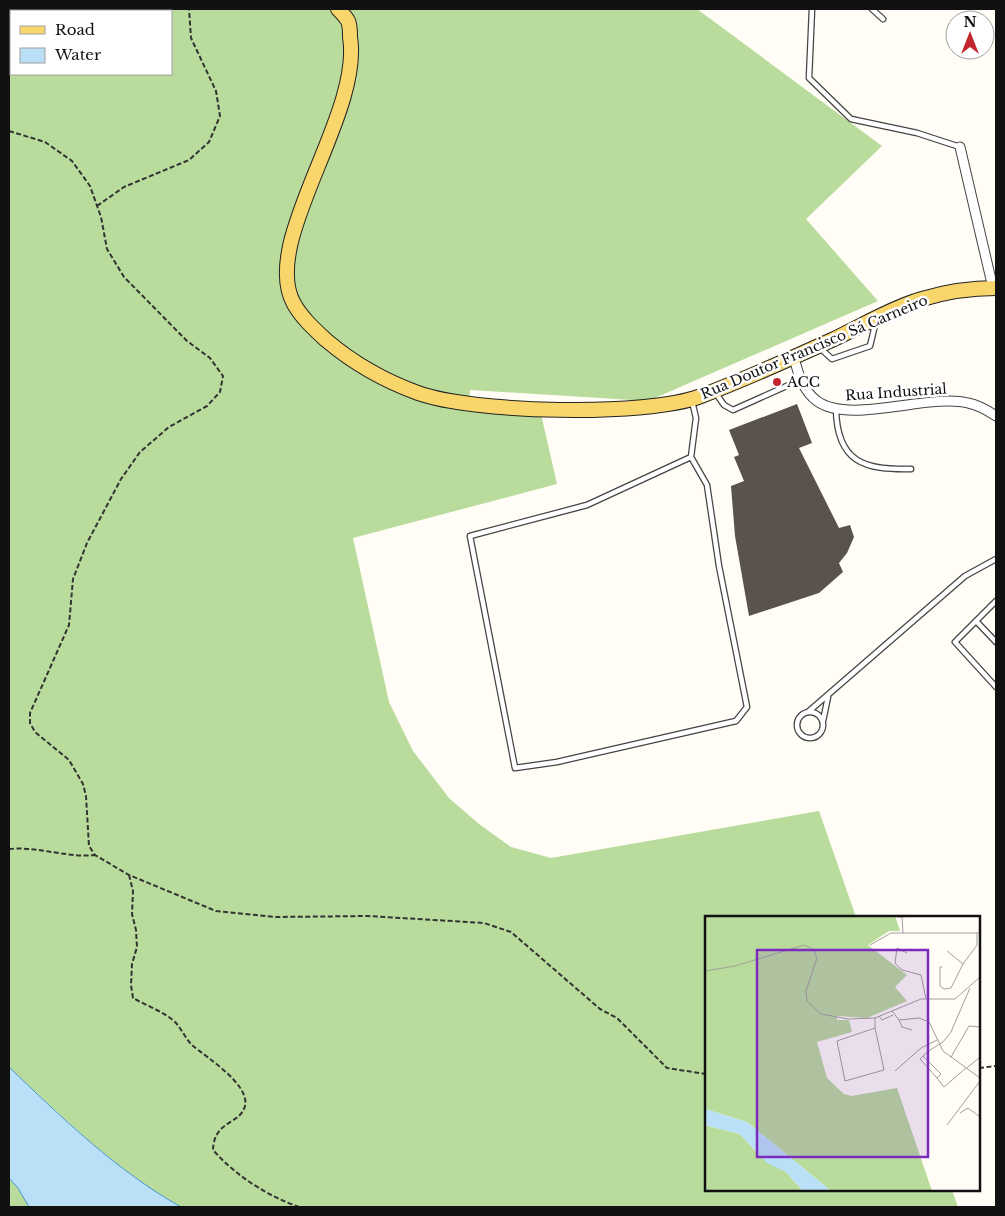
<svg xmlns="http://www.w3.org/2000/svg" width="1005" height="1216" viewBox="0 0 1005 1216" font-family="'Libre Baskerville',serif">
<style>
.forest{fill:#b9dc9c;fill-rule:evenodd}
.water{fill:#b9e0f7;stroke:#3f96cf}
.building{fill:#5a524d}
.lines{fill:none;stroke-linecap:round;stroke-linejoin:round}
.lane-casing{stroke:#444;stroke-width:7}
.street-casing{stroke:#444;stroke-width:11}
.primary-casing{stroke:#222;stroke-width:16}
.path{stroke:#333;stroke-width:2;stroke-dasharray:5 2.5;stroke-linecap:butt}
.lane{stroke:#fff;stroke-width:4.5}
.street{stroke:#fff;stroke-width:9}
.primary{stroke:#f9d66b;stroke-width:14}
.poi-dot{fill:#c4262e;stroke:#fff;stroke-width:2}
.labels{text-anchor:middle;stroke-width:5;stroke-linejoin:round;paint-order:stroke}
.street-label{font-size:14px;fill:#111;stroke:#fff}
.poi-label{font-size:14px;fill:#111;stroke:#fff;text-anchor:start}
.inset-road{fill:none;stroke:#a09f9a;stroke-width:1}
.view{fill:#7b2cbf;fill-opacity:0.15;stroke:#7b2cbf;stroke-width:2.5}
.inset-edge{fill:none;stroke:#111;stroke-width:2.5}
</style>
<rect width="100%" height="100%" fill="#fffdf5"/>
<path class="forest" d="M 9,9 L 697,9 L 882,146 L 806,219 L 878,301 L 648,401 L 470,390 L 468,411 L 541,414 L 557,484 L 353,538 L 389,702 L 413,751 L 449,798 L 479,824 L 511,847 L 551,858 L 819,811 L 856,917 L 706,917 L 706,1190 L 952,1190 L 958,1207 L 181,1207 C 116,1171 63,1117 9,1067 ZM 11,11 L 171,11 L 171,74 L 11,74 Z
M 9,1178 L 18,1188 L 29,1207 L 9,1207 Z"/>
<path class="water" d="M 9,1067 C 62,1118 117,1171 181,1207 L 29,1207 L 18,1188 L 9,1178 Z"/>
<path class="building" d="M 797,404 L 812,443 L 799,448 L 839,528 L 850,525 L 854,537 L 847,553 L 839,563 L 843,572 L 819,593 L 749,616 L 735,536 L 731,486 L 744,481 L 734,457 L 739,455 L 729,430 Z"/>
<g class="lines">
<defs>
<path id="lane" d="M 812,9 L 809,78 L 851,119 L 917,133 L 960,147
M 872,9 L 883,19
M 819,347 L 832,359 L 870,346 L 876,321
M 715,392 L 724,405 L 733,410 L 800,380
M 836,409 C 837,463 865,470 911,469
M 691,457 L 707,485 L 719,566 L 747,707 L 736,721 L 557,762 L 515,768 L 470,536 L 587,505 L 691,457 L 696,418 L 692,401
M 996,601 L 955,642 L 996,687
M 976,621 L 996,642
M797 725a13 13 0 1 1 26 0a13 13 0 1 1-26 0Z
M 808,712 L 965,576 L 996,559
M 823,721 L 828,697"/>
<path id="street" d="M 960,147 L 993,288
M 794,358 C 798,373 803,391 817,401 C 850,425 929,393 968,403 C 979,405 987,410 996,416"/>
<path id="primary" d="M 338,9 C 341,12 346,17 348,21 C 350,25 350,32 350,37 C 363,115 259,242 294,304 C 302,318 314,329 326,340 C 353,363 385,381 418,393 C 473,413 647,417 701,396 C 746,379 790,359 834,339 C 861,326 894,307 922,299 C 945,292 972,288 996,288
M 129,11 L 136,9
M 9,52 L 11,51"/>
</defs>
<use href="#lane" class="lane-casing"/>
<use href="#street" class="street-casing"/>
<use href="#primary" class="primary-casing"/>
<path class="path" d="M 9,131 L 45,142 L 72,161 L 90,186 L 101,217 L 107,249 L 124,277 L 187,341 L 210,358 L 223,376 L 220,392 L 207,406 L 169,427 L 140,452 L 121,479 L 87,543 L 73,579 L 69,625 L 30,713 L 30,723 L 35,732 L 69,760 L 83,784 L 86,796 L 89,846 L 95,855 L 129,875 L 216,911 L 276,917 L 368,916 L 484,923 L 511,932 L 600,1009 L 617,1018 L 667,1068 L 706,1074
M 97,206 L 124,187 L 189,160 L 209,142 L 220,116 L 216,91 L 191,38 L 189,9
M 9,849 C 38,846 66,858 95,855
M 129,875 L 133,891 L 132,914 L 136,930 L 137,947 L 132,964 L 131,985 L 133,998 C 147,1006 165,1012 176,1023 C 182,1030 186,1039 192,1045 C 207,1058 250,1084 245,1106 C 240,1125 214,1120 213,1150 C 235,1175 267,1196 299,1207
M 979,1068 L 996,1066"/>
<use href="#lane" class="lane"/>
<use href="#street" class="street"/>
<use href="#primary" class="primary"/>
</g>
<circle class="poi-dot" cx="777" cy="382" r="5"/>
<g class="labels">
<g class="street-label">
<text transform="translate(814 347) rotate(-23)" y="5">Rua Doutor Francisco Sá Carneiro</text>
<text transform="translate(896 392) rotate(-4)" y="5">Rua Industrial</text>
</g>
<g class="poi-label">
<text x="787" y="387">ACC</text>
</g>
</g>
<g transform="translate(705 916)">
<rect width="275" height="275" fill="#fffdf5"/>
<path d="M 0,0 L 190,0 L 195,15 L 184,15 L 163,29 L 202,59 L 190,71 L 202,85 L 162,102 L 132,100 L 132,104 L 144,104 L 147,116 L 112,126 L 122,162 L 139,178 L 146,180 L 192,172 L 227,275 L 126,275 L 42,206 L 0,193 ZM 0,209 L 35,218 L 58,243 L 81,256 L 98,275 L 0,275 Z" fill="#b9dc9c"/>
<path d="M 0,193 L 42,206 L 126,275 L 98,275 L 81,256 L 62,247 L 35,218 L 0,209 Z" fill="#b9e0f7"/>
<path class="inset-road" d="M 192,1 L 212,0M 197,1 L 198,17M 165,29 L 186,17 L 275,17M 242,35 L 258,48M 202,37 L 192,32 L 190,47 L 197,54 L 216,59 L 221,83M 237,51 L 235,51 L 235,70 L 239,73 L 246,72 L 258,48 L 272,29 L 272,17M 0,55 L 30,50 L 99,29 L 108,33 L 112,42 L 101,75 L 102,85 L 116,98 L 143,103 L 170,102 L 216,83 L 250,83 L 275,61M 187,95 L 194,104 L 214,102 L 224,106 L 238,135 L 275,162M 174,100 L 177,104 L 188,99M 170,102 L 170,112 L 132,125 L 140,165 L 179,154 L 170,112M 194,104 L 197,111 L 207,114M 218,140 L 236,158 L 232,162 L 215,143 L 219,139 L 225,134 L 238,126 L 246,116 L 265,72M 246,141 L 264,110 L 275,111M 262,152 L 275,141M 190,155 L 216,132 L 232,124M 232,162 L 239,171 L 261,152M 255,197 L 263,192 L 275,201M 242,209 L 275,165"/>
<path class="view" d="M 52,34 L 223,34 L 223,241 L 52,241 Z"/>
<rect width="275" height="275" class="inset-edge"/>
</g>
<rect width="1005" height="1216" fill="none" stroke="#111111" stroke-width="20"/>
<rect x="10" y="10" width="162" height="65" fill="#ffffff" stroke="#a0a0a0"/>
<rect x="20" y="26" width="25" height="8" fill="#f9d66b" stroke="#a0a0a0"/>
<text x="55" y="35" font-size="15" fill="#111111">Road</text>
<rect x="20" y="48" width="25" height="15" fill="#b9e0f7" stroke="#a0a0a0"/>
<text x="55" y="60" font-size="15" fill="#111111">Water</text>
<g transform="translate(970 35)"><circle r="24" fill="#ffffff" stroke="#a0a0a0"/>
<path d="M0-4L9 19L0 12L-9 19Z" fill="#c4262e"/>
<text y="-8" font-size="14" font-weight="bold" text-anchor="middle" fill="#111111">N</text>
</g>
</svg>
